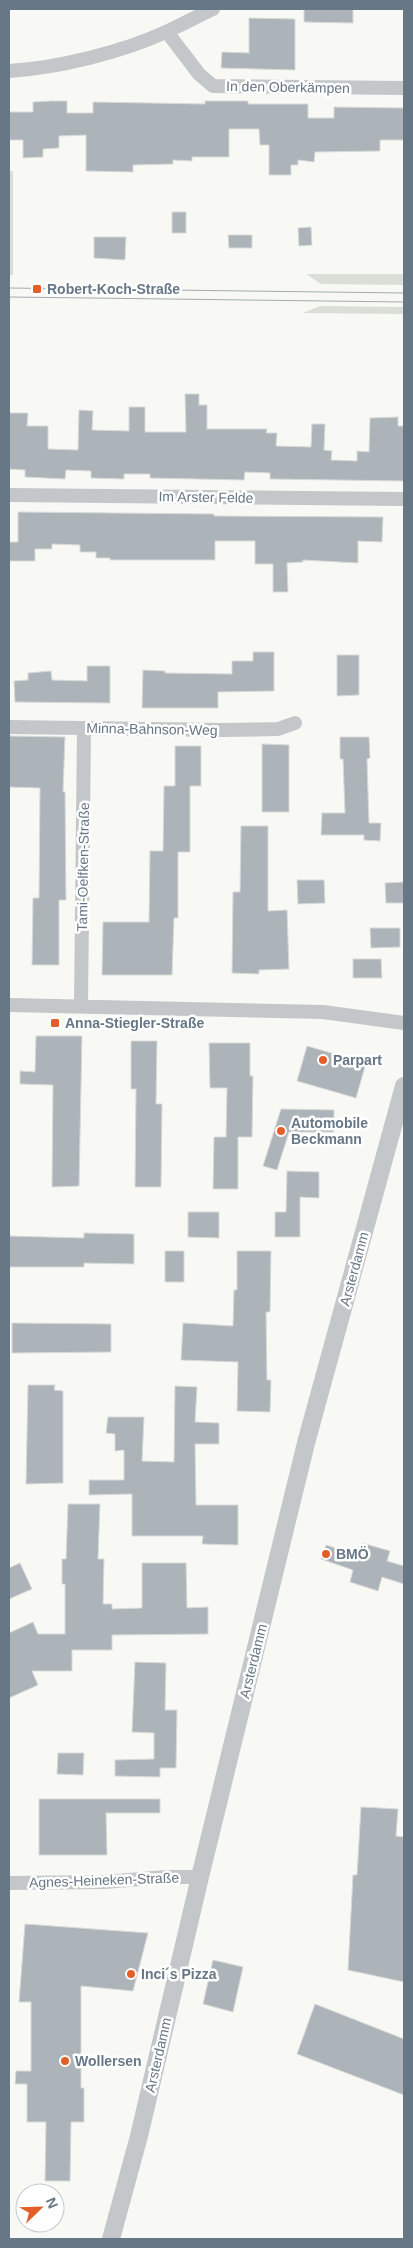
<svg xmlns="http://www.w3.org/2000/svg" width="413" height="2248" viewBox="0 0 413 2248" font-family="Arial,sans-serif">
<style>
.green{fill:#d9dfd6}
.building{fill:#acb4ba;stroke:#d9dad7}
.lines{fill:none;stroke-linecap:round;stroke-linejoin:round}
.minor{stroke:#c3c7ca;stroke-width:14}
.tertiary{stroke:#c3c7ca;stroke-width:18}
.tram{stroke:#a6abb1;stroke-width:1}
.poi-dot{fill:#e45e29;stroke:#fff;stroke-width:2}
.labels{text-anchor:middle;stroke-width:5;stroke-linejoin:round;paint-order:stroke}
.street-label{font-size:14px;fill:#677786;stroke:#fff}
.poi-label{font-size:14px;font-weight:bold;fill:#677786;stroke:#fff;text-anchor:start}
</style>
<rect width="100%" height="100%" fill="#f8f8f5"/>
<path class="green" d="M 9,171 L 13,171 L 13,275 L 9,275 Z
M 306,274 L 404,274 L 404,285 L 321,284 Z
M 320,306 L 404,307 L 404,314 L 303,313 Z"/>
<path class="building" d="M 304,9 L 353,9 L 353,23 L 304,22 Z
M 249,18 L 295,19 L 295,70 L 221,68 L 222,52 L 249,53 Z
M 51,101 L 67,101 L 67,113 L 93,113 L 93,102 L 205,104 L 205,101 L 248,101 L 248,104 L 308,104 L 308,118 L 334,118 L 334,107 L 404,108 L 404,140 L 380,140 L 380,151 L 315,152 L 314,162 L 298,160 L 298,165 L 291,165 L 291,175 L 269,175 L 269,145 L 260,145 L 259,129 L 229,129 L 229,157 L 192,157 L 192,161 L 173,160 L 173,164 L 133,165 L 133,172 L 86,171 L 86,135 L 59,136 L 59,148 L 43,149 L 43,157 L 23,158 L 23,140 L 9,140 L 9,112 L 33,112 L 33,102 Z
M 172,212 L 186,212 L 186,233 L 172,233 Z
M 311,227 L 312,245 L 299,246 L 298,228 Z
M 228,235 L 252,235 L 252,248 L 229,248 Z
M 94,237 L 126,237 L 125,260 L 94,258 Z
M 185,394 L 199,394 L 199,405 L 207,405 L 207,429 L 267,429 L 266,433 L 277,433 L 276,446 L 311,447 L 312,424 L 325,424 L 324,450 L 332,451 L 331,460 L 357,461 L 357,451 L 369,452 L 370,418 L 398,417 L 398,426 L 404,426 L 404,481 L 270,479 L 270,473 L 245,472 L 244,480 L 150,478 L 150,474 L 124,474 L 124,479 L 91,478 L 91,471 L 66,470 L 65,479 L 25,477 L 25,470 L 9,469 L 9,413 L 28,413 L 27,426 L 48,426 L 48,449 L 78,450 L 79,410 L 93,411 L 92,430 L 129,431 L 129,407 L 145,407 L 145,432 L 186,432 Z
M 18,512 L 214,514 L 214,516 L 383,517 L 382,542 L 358,541 L 358,563 L 303,560 L 303,562 L 287,563 L 288,592 L 273,592 L 273,564 L 255,564 L 255,541 L 215,541 L 215,560 L 110,560 L 110,558 L 96,558 L 96,552 L 80,552 L 80,545 L 52,544 L 52,549 L 35,549 L 35,561 L 9,561 L 9,542 L 18,542 Z
M 253,652 L 274,652 L 274,691 L 218,692 L 218,708 L 142,708 L 143,670 L 165,671 L 165,673 L 232,674 L 232,661 L 253,661 Z
M 337,655 L 359,655 L 359,695 L 337,696 Z
M 87,666 L 110,666 L 110,703 L 15,702 L 14,681 L 28,680 L 28,673 L 51,671 L 52,680 L 87,681 Z
M 9,736 L 65,737 L 63,792 L 65,792 L 66,900 L 59,900 L 59,965 L 32,965 L 33,898 L 39,898 L 40,788 L 9,787 Z
M 340,737 L 369,737 L 370,758 L 367,759 L 369,823 L 381,823 L 380,841 L 364,840 L 364,835 L 321,835 L 322,813 L 345,813 L 343,759 L 340,759 Z
M 262,744 L 289,745 L 289,812 L 262,812 Z
M 175,746 L 201,746 L 201,786 L 190,786 L 190,852 L 178,852 L 178,918 L 174,918 L 172,975 L 102,975 L 103,922 L 149,922 L 150,851 L 163,851 L 164,786 L 175,786 Z
M 241,826 L 268,826 L 268,911 L 287,910 L 289,969 L 259,970 L 259,974 L 232,973 L 233,892 L 240,892 Z
M 297,880 L 324,880 L 325,903 L 298,904 Z
M 404,882 L 404,903 L 386,903 L 385,883 Z
M 370,928 L 400,928 L 400,947 L 371,948 Z
M 353,959 L 381,959 L 382,978 L 353,978 Z
M 36,1036 L 82,1036 L 79,1186 L 52,1187 L 53,1085 L 20,1084 L 20,1071 L 35,1072 Z
M 131,1041 L 157,1041 L 156,1104 L 162,1104 L 161,1187 L 135,1187 L 136,1089 L 131,1089 Z
M 209,1043 L 250,1043 L 250,1076 L 253,1076 L 252,1137 L 238,1137 L 238,1189 L 213,1189 L 214,1137 L 226,1137 L 227,1088 L 210,1088 Z
M 307,1046 L 366,1063 L 356,1098 L 297,1081 Z
M 281,1109 L 334,1110 L 334,1132 L 289,1132 L 277,1170 L 263,1166 Z
M 287,1171 L 319,1172 L 319,1198 L 300,1197 L 300,1237 L 275,1237 L 275,1212 L 286,1212 Z
M 188,1212 L 219,1212 L 219,1238 L 188,1237 Z
M 84,1233 L 134,1234 L 134,1264 L 84,1263 L 84,1267 L 9,1267 L 9,1236 L 84,1238 Z
M 165,1251 L 184,1251 L 184,1282 L 165,1282 Z
M 237,1251 L 271,1251 L 270,1312 L 266,1312 L 267,1380 L 271,1380 L 270,1412 L 237,1411 L 238,1362 L 181,1360 L 183,1323 L 233,1326 L 234,1290 L 237,1290 Z
M 12,1323 L 111,1324 L 111,1352 L 12,1353 Z
M 28,1385 L 55,1385 L 54,1390 L 63,1391 L 63,1483 L 26,1484 Z
M 175,1386 L 197,1387 L 195,1422 L 219,1423 L 219,1444 L 195,1444 L 196,1505 L 238,1505 L 238,1545 L 202,1544 L 203,1536 L 132,1536 L 132,1494 L 89,1495 L 89,1480 L 124,1480 L 124,1450 L 115,1451 L 115,1434 L 106,1433 L 108,1417 L 144,1417 L 142,1461 L 174,1462 Z
M 68,1504 L 100,1504 L 98,1559 L 104,1559 L 103,1604 L 112,1604 L 112,1609 L 142,1608 L 142,1563 L 186,1563 L 187,1608 L 208,1607 L 208,1634 L 112,1635 L 112,1650 L 72,1650 L 72,1671 L 32,1671 L 38,1685 L 9,1698 L 9,1633 L 33,1622 L 38,1634 L 65,1634 L 65,1584 L 62,1584 L 62,1559 L 66,1559 Z
M 362,1543 L 390,1551 L 387,1561 L 404,1566 L 404,1584 L 382,1577 L 378,1591 L 350,1582 L 353,1570 L 321,1559 L 326,1545 L 358,1555 Z
M 20,1563 L 32,1589 L 9,1599 L 9,1568 Z
M 135,1662 L 166,1663 L 165,1710 L 177,1710 L 176,1768 L 160,1768 L 160,1777 L 115,1776 L 115,1760 L 154,1759 L 154,1733 L 132,1732 Z
M 58,1753 L 84,1753 L 83,1775 L 57,1774 Z
M 39,1799 L 160,1799 L 160,1813 L 106,1813 L 107,1855 L 39,1855 Z
M 361,1807 L 398,1809 L 396,1836 L 404,1837 L 404,1982 L 348,1970 L 353,1875 L 357,1875 Z
M 25,1924 L 148,1933 L 133,1991 L 81,1986 L 81,2088 L 84,2088 L 84,2122 L 71,2122 L 70,2181 L 45,2181 L 46,2122 L 27,2122 L 27,2084 L 15,2084 L 16,2071 L 31,2071 L 31,2002 L 19,2002 Z
M 213,1960 L 243,1967 L 233,2012 L 203,2004 Z
M 315,2004 L 404,2039 L 404,2095 L 297,2054 Z"/>
<g class="lines">
<path class="minor" d="M 167,32 L 199,74 L 213,86 L 404,88
M 9,71 C 58,68 123,52 168,31 C 183,24 198,16 213,9
M 9,495 L 404,499
M 9,727 L 222,730 L 278,729 L 295,723
M 9,1005 L 323,1012 L 404,1023
M 81,1006 L 84,729
M 9,1883 L 104,1882 L 166,1877 L 200,1877"/>
<path class="tertiary" d="M 111,2239 L 139,2136 L 200,1877 L 306,1443 L 404,1086"/>
<path class="tram" d="M 9,288 L 404,293
M 9,297 L 404,302"/>
</g>
<g class="poi-dot">
<rect x="32" y="284" width="10" height="10" rx="2.5"/>
<rect x="50" y="1018" width="10" height="10" rx="2.5"/>
<circle cx="323" cy="1060" r="5"/>
<circle cx="281" cy="1131" r="5"/>
<circle cx="326" cy="1554" r="5"/>
<circle cx="131" cy="1974" r="5"/>
<circle cx="65" cy="2061" r="5"/>
</g>
<g class="labels">
<g class="street-label">
<text transform="translate(288 87) rotate(1)" y="5">In den Oberkämpen</text>
<text transform="translate(206 497) rotate(1)" y="5">Im Arster Felde</text>
<text transform="translate(152 729) rotate(1)" y="5">Minna-Bahnson-Weg</text>
<text transform="translate(83 867) rotate(-89)" y="5">Tami-Oelfken-Straße</text>
<text transform="translate(354 1269) rotate(-75)" y="5">Arsterdamm</text>
<text transform="translate(253 1661) rotate(-76)" y="5">Arsterdamm</text>
<text transform="translate(104 1880) rotate(-2)" y="5">Agnes-Heineken-Straße</text>
<text transform="translate(158 2055) rotate(-77)" y="5">Arsterdamm</text>
</g>
<g class="poi-label">
<text x="47" y="294">Robert-Koch-Straße</text>
<text x="65" y="1028">Anna-Stiegler-Straße</text>
<text x="333" y="1065">Parpart</text>
<text x="291" y="1128">Automobile<tspan x="291" dy="16">Beckmann</tspan></text>
<text x="336" y="1559">BMÖ</text>
<text x="141" y="1979">Inci´s Pizza</text>
<text x="75" y="2066">Wollersen</text>
</g>
</g>
<rect width="413" height="2248" fill="none" stroke="#677786" stroke-width="20"/>
<g transform="translate(40 2208) rotate(67)"><circle r="24" fill="#ffffff" stroke="#c2c9cf"/>
<path d="M0-4L9 19L0 12L-9 19Z" fill="#e45e29"/>
<text y="-8" font-size="14" font-weight="bold" text-anchor="middle" fill="#677786">N</text>
</g>
</svg>
